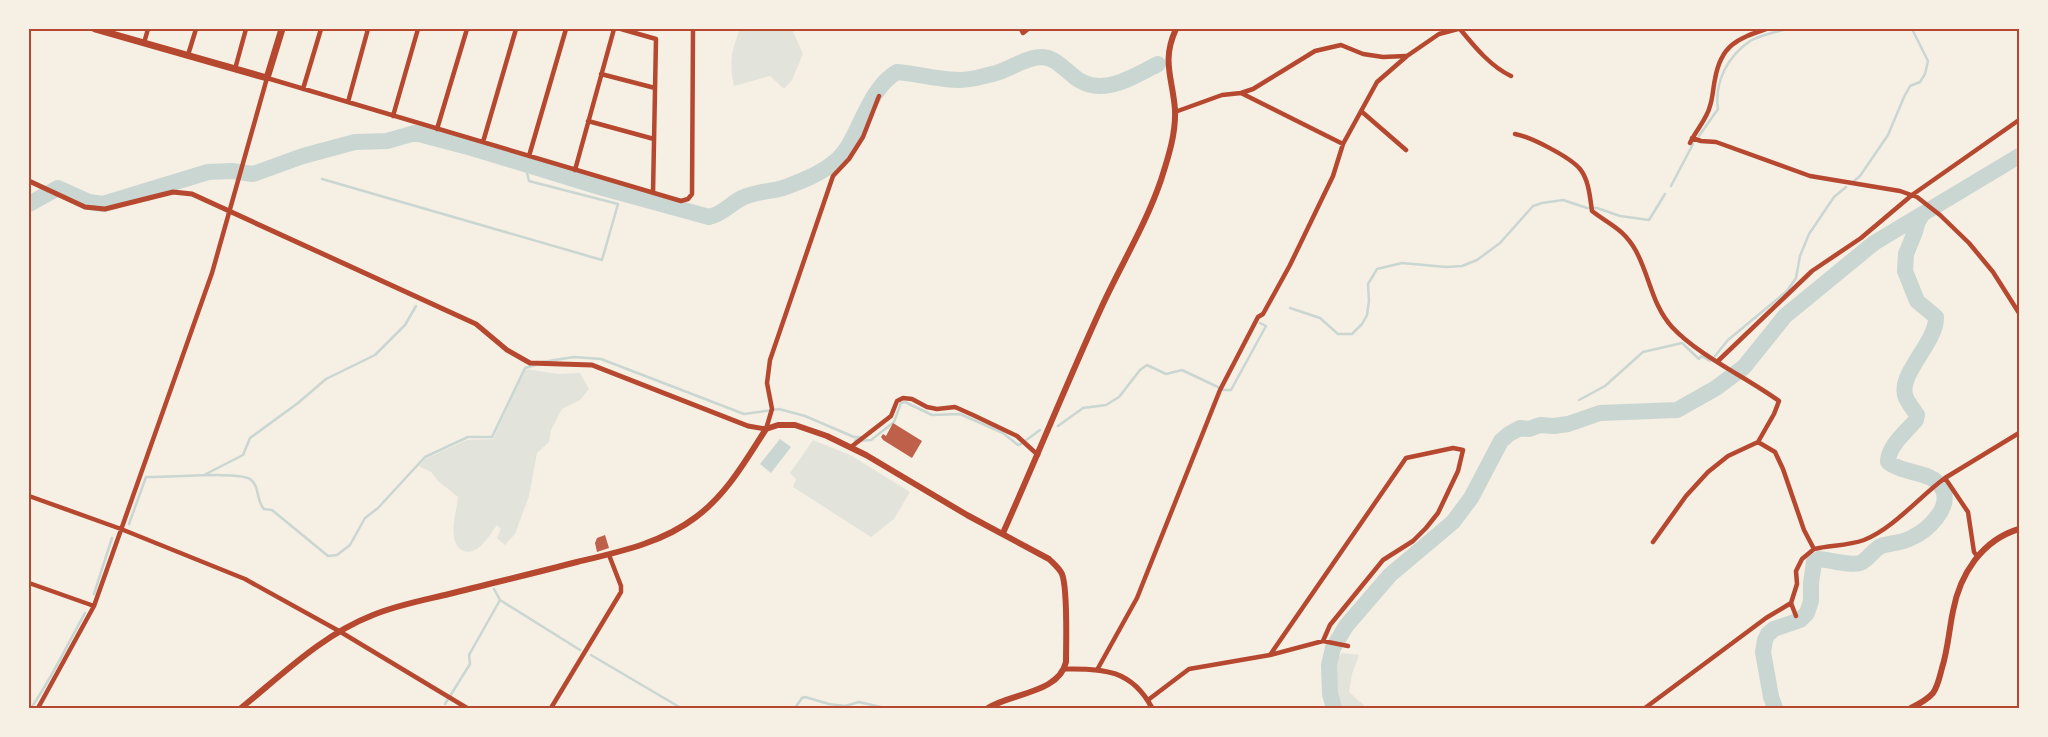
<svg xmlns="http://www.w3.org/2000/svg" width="2048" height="737" viewBox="0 0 2048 737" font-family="'Titillium Web',sans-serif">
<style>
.green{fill:#e2e4dc}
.water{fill:#c9d6d2}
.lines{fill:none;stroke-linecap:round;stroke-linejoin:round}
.stream{stroke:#c9d6d2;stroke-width:2.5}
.river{stroke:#c9d6d2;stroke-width:16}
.building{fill:#bf614a}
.minor{stroke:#b5482f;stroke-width:4.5}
.tertiary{stroke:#b5482f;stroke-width:5}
.secondary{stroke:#b5482f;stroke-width:6}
.primary{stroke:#b5482f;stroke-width:7}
.neatline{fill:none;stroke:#b5482f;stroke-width:2}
</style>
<rect width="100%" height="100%" fill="#f6efe4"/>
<path class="green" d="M 740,29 L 792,29 L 803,54 L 792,80 L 784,89 L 770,76 L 734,86 C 729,62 731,52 740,29 Z
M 525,369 L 559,374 L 580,373 L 589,389 L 580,400 L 562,409 L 551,430 L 549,442 L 537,453 L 529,496 L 515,534 L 505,545 L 497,538 L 501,529 L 497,525 C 489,536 476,560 460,549 C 456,546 454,540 454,535 C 452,522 457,510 458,497 L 438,481 L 431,472 L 419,466 L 425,459 L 467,440 L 493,439 Z
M 813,440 L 852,456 L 910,492 L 894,519 L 871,537 L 793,487 L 796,479 L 790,473 Z
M 1342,653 L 1359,655 L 1352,674 L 1349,692 L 1367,708 L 1338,708 L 1333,664 Z"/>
<path class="water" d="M 780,439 L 791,447 L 771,473 L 760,464 Z"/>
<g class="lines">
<path class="stream" d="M 1699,136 L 1718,109 C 1714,82 1728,56 1750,41 C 1760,35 1776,32 1787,29
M 322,179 L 602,260 L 618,204 L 529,181 L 525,164
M 1854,181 L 1860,176 L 1888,135 L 1904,97 L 1910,86 L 1920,82 L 1925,74 L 1928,61 L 1912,29
M 1671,186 L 1693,144
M 1290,308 L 1320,318 L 1338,334 L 1352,334 L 1362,324 L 1367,315 L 1369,301 L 1368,284 L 1377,269 L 1402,263 L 1446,267 L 1462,266 L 1477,260 L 1500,243 L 1533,206 L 1542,203 L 1563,200 L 1587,208 L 1597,208 L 1620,216 L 1649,220 L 1665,194
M 1715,356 L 1728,340 L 1787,291 L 1796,278 L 1800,256 L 1809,234 L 1834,197 L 1846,187
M 542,362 L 574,357 L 601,359 L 744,414 L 779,409 L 805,416 L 854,437 L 860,437 L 855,441 L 871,440 L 894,422 L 901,403 L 905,402 L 932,415 L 960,414 L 1003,433 L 1018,445 L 1021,444
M 1579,400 L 1605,386 L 1643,352 L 1682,343 L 1699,359 L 1701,356 L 1710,361
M 1058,426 L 1083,408 L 1106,405 L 1119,397 L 1140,370 L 1147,365 L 1166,374 L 1182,370 L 1224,390 L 1231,390 L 1266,326 L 1260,323
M 1025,441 L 1040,430
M 206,474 L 243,455 L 250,438 L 298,403 L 326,379 L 375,355 L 405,325 L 416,306
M 129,524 L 146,477 C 165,478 239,471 250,479 C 260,486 256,501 264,509 L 272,510 L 328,556 L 337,555 L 350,545 L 365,518 L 378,508 L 425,457 L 468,437 L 492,437 L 525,368 L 535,365
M 494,589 L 500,600 L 580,650
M 94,594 L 112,538
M 591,655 L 681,708
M 445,704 L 470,664 L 469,655 L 500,600
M 31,708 C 52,678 67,645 85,613
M 795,708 L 802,698 L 805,697 L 829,704 L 845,706 L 859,702 L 885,708"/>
<path class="river" d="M 29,204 L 58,188 L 89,202 L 103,204 L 208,172 L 232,171 L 253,174 L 303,156 L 355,142 L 387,141 L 415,133 L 472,148 L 603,188 L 709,217 C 723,214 730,204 742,198 C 757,191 769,192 783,188 C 805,180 834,169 847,148 C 862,124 872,86 897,72 C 923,74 950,84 976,78 C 985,76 994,74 1002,71 C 1015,66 1028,57 1042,57 C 1055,58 1061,66 1071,74 C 1099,100 1130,78 1158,64
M 1334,708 L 1330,694 L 1329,665 L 1333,648 L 1346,626 L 1390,575 L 1453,522 L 1471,498 L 1501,441 L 1509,434 L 1520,428 L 1529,429 L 1540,425 L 1554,426 L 1568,424 L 1600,413 L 1677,410 L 1716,388 L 1744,367 L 1785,316 L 1874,243 L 2019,156
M 1775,708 L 1771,697 L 1763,652 L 1765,640 L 1768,634 L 1774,629 L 1800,620 L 1807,613 L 1811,601 L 1811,583 L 1814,562 L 1819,559 C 1831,560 1849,566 1860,563 C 1868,560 1873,550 1881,546 C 1891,543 1902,543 1911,538 C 1927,531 1953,507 1942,488 C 1931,470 1904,475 1888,462 C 1888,446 1906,432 1916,420 L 1917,415 C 1913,409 1909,404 1906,398 C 1896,375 1937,343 1936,317 L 1917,301 L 1905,271 L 1906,254 L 1915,232 L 1918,221 L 1922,215"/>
</g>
<path class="building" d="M 893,423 L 922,441 L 912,458 L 883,440 L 881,437 L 883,434 L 886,436 Z
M 605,535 L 609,548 L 597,552 L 595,543 L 597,538 Z"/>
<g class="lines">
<path class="minor" d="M 621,29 L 656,39 L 653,193
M 1021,29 L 1023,33 L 1028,29
M 1460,29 C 1474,46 1490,66 1511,76
M 144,43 L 148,29
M 188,55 L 196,29
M 235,69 L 246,29
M 601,74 L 655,88
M 303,89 L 321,29
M 1241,93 L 1343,144
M 348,102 L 368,29
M 1361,111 L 1406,150
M 1175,112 L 1222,95 L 1241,93 L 1253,89 L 1315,51 L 1341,45 L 1363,54 L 1383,57 L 1406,56
M 393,116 L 418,29
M 588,121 L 654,139
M 437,129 L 467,29
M 1515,134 C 1531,137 1570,157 1580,169 C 1589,180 1590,198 1592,211 C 1610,225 1624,229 1636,251 C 1650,277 1652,305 1672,327 C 1699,356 1746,377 1779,401 L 1774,414 L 1758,442 L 1728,456 L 1708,472 L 1686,496 L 1653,542
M 1692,138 L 1701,141 L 1716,142 L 1810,176 L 1900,191 L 1917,197 L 1940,215 L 1969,243 L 1993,272 L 2019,313
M 483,142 L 516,29
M 1690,143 C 1696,130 1707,119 1710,106 C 1713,97 1713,88 1715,79 C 1721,45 1737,39 1766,29
M 529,156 L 566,29
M 575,170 L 614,29
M 1718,361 L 1812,271 L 1861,238 L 1912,195 L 2019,120
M 766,429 L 772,409 L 767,383 L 770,360 L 833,176 L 849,159 L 863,137 L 879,96
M 1758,442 L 1775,452 L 1783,469 L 1804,530 L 1814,549 C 1831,545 1847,546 1864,540 C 1894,528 1919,497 1945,478
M 851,447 L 891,416 L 897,401 L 903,398 L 912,399 L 927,407 L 937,409 L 955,407 L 973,415 L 1017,436 L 1038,455
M 29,496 L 121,529 L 245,579 L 339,631 L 467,708
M 1977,556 L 1974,552 L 1968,512 L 1945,478 L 2019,433
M 29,583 L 94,606
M 1796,616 L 1791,603 L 1797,584 L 1796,571 L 1802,559 L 1814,549
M 1270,655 L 1406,458 L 1453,448 L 1463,450 L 1458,471 L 1438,513 L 1426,528 L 1413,541 L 1383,560 L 1330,625 L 1323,641
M 1097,670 L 1137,598 L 1220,390 L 1258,317 L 1263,314 L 1290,265 L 1333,176 L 1343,144 L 1377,82 L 1407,56 L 1439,34 L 1458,29
M 1148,700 L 1189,669 L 1270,655 L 1323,641 L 1348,646
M 38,708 L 94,606 L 212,273 L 267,78 L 681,201 L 688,199 L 692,194 L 693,29
M 551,708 L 621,592 L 621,586 L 609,555
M 1645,708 L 1766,618 L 1791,603"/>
<path class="tertiary" d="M 29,181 L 85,207 L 105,209 L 173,192 L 192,194 L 476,324 L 507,350 L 530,363 L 592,365 L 748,426 L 766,429
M 1064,669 C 1104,668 1132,670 1152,708"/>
<path class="secondary" d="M 1003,533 C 1037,457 1068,380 1103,304 C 1122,263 1146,224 1161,180 C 1168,158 1176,134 1175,110 C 1173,79 1161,61 1176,29
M 241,708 C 283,674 322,635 373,615 C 397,605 424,600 449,594 C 492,583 535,573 577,562 C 619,552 662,543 696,517 C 727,494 746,460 766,429 L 778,425 L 795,425 L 827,436 L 866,455 L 967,515 L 1049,559 C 1054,564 1059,568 1062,574 C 1068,589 1066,643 1066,662 C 1059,693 1012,693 988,708
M 1911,708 C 1919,704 1927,700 1933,693 C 1938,686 1940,675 1942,668 C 1948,649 1949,630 1953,611 C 1960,574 1982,540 2019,529"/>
<path class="primary" d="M 95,29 L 267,78 L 282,29"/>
</g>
<rect width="2048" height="737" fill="none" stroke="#f6efe4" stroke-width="60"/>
<rect x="30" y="30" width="1988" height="677" class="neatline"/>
</svg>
